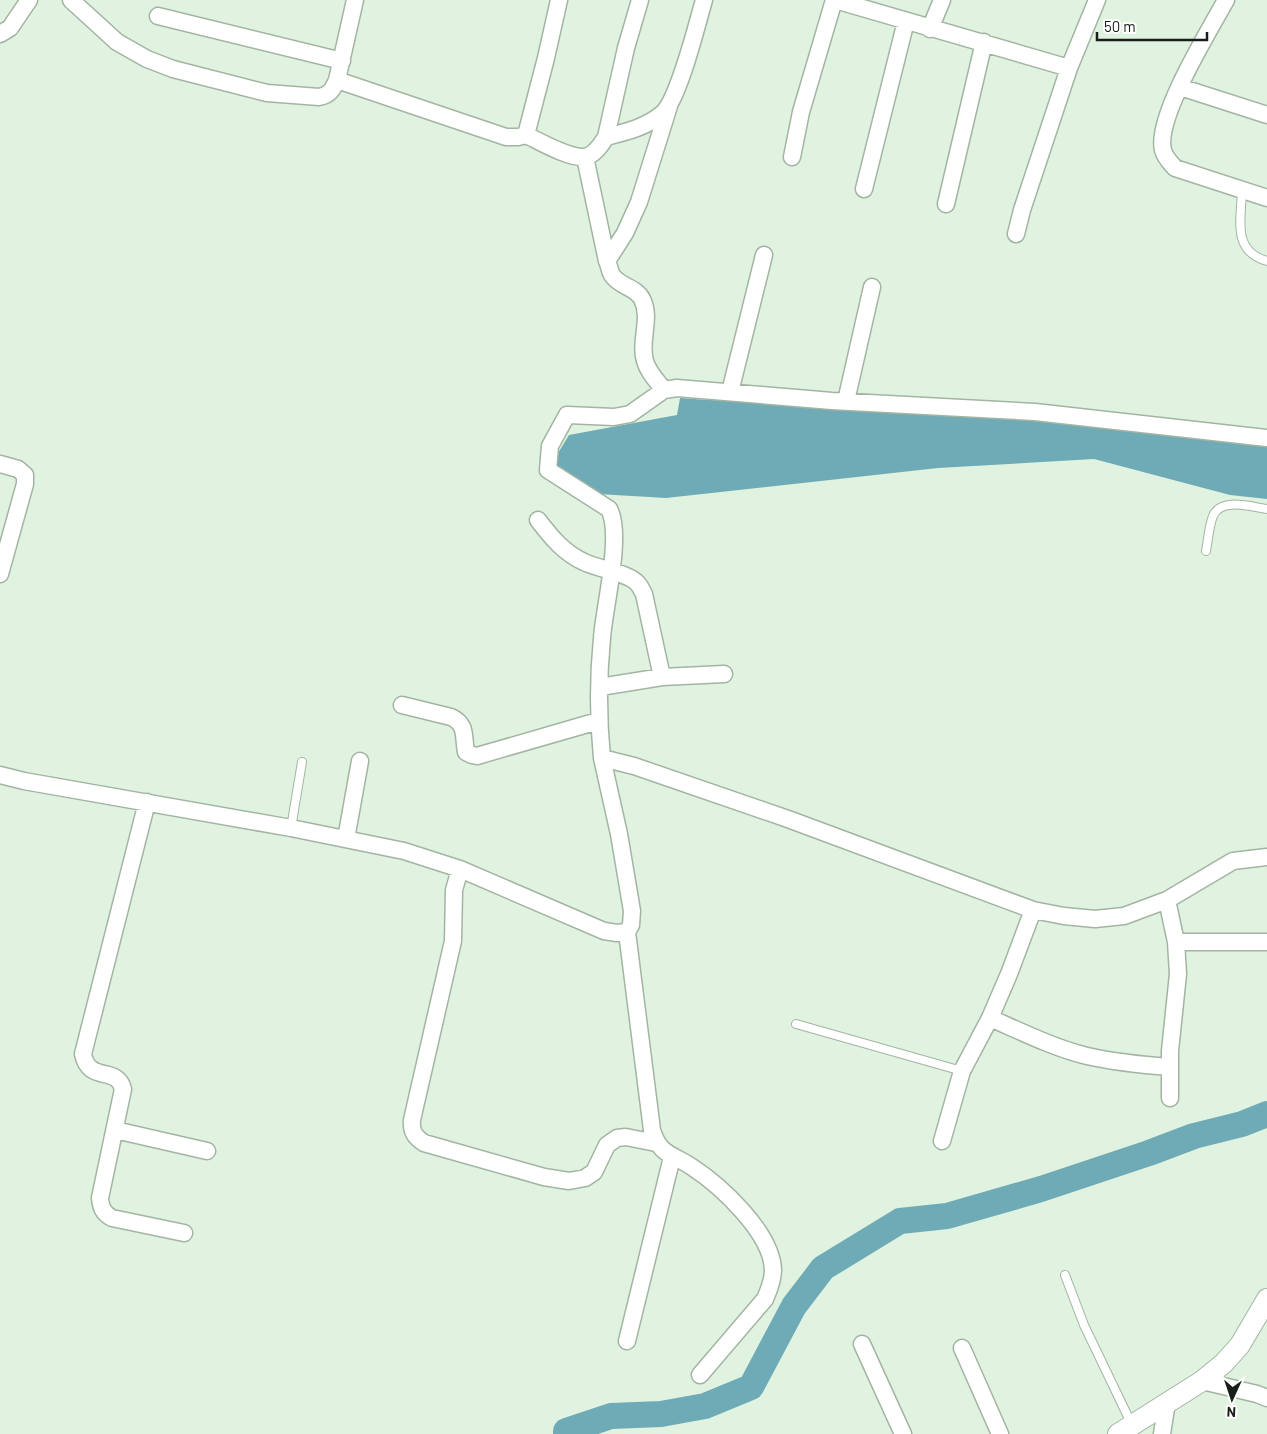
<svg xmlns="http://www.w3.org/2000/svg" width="1267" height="1434" viewBox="0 0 1267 1434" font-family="Barlow,sans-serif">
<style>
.water{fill:#6fabb6}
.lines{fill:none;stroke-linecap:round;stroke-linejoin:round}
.river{stroke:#6fabb6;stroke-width:26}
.service-casing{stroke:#a3b4a3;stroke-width:10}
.minor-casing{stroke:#a3b4a3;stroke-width:19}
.tertiary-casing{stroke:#a3b4a3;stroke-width:22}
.service{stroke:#fff;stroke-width:8}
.minor{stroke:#fff;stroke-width:16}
.tertiary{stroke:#fff;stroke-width:20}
</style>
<rect width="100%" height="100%" fill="#e0f2e0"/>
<path class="water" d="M 680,398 C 746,403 813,402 880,406 C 1009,414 1138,430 1267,446 L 1267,499 L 1230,495 L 1094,459 L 938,468 L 666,498 L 598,494 L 552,463 L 569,435 L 677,415 Z"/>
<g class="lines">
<path class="river" d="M 566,1434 L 566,1431 L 611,1416 L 661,1414 L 705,1406 L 751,1387 L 794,1306 L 823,1268 L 900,1221 L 947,1216 L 1041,1189 L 1149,1153 L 1194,1136 L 1242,1124 L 1267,1114"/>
<defs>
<path id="service" d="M 1242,191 C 1241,220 1232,251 1267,261
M 1206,551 C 1208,540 1209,526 1213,516 C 1221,497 1251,507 1267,509
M 291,828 L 302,762
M 796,1024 L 962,1071
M 1065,1275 L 1084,1325 L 1132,1425"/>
<path id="minor" d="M 71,0 L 117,42 L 147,59 L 173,69 L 267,93 L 319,97 C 330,95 333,89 337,80 L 355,0
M 835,0 L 1069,68
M 1226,0 C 1209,31 1155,118 1163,150 C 1165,158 1170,162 1175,168 L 1267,198
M 158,16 L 342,61
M 930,29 L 942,0
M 0,34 L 10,28 L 29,0
M 337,80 L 506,137 L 518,137 L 526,135 L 546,58 L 559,0
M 1180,87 L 1267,115
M 526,135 C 541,142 568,158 584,157 C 594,156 601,145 606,137 L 626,48 L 640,0
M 606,137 C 626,132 647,127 663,113 C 679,98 697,24 704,0
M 585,157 L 607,261 C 609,265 610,272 612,275 C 620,287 636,287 642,299 C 652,318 639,341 645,361 C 648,372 657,381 664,390
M 792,157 L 801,112 L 834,0
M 864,189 L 906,21
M 946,204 L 984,42
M 1016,234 L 1022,210 L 1069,68 L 1097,0
M 607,261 L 625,233 L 639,202 L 669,106
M 730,392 L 764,255
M 846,401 L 872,287
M 0,464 L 18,469 L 25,475 L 25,484 L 0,574
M 538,520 C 551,537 564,553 584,562 C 598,569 630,573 638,584 C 641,587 642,591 644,594 L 662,677
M 600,687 L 662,677 L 724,674
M 402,705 L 451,717 C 467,724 463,736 466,752 L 472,755 L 477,756 L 598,721
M 602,758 C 598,718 598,678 602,638 C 604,608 623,534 609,509 L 548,470 L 550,446 L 567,415 L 614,417 L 630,414 L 664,390 L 677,388 L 832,401 L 1035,412 L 1267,438
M 0,775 L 24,781 L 291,828 L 404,851 L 460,869 L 604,931 L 617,933 L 627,932 L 631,925 L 632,911 L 619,834 L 602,758 L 634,766 L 788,819 L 1033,910 L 1064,916 L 1095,919 L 1124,916 L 1167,900 L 1233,861 L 1267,857
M 147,802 L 83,1054 C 89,1084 117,1065 123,1089 L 100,1198 C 101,1208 103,1213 112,1218 L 184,1233
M 346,839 L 360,761
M 460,869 L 454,890 L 453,941 L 412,1120 C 411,1132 415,1137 424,1143 L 544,1177 L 569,1181 L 585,1178 L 594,1172 L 607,1145 L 617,1138 L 626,1137 L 656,1143
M 1167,900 L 1176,942 L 1178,974 L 1170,1051 L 1170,1098
M 627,932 L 652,1130 C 660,1156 673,1154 692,1167 C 721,1186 772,1233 773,1270 C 773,1280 769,1290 765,1299 L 700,1375
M 1176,942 L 1267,942
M 990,1018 C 1022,1032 1054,1048 1087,1056 C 1114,1062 1142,1065 1170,1067
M 115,1130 L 207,1151
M 942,1141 L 962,1071 L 990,1018 L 1009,974 L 1033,910
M 627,1341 L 672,1157
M 862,1344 L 903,1434
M 962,1348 L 1000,1434
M 1202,1381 L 1257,1394 L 1267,1398
M 1162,1434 L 1167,1402"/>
<path id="tertiary" d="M 1118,1434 L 1202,1381 L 1224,1363 L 1240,1345 L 1267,1299"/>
</defs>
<use href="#service" class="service-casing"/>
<use href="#minor" class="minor-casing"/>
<use href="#tertiary" class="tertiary-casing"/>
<use href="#service" class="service"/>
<use href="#minor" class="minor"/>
<use href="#tertiary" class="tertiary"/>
</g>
<g transform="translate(1232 1399) rotate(183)" stroke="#ffffff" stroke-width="4" paint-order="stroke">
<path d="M0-4L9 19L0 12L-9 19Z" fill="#181f18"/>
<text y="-8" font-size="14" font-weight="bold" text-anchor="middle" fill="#181f18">N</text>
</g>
<path d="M1097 32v8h110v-8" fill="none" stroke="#181f18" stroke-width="2.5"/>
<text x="1104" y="32" font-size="15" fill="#181f18" stroke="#ffffff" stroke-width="4" paint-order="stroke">50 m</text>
</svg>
